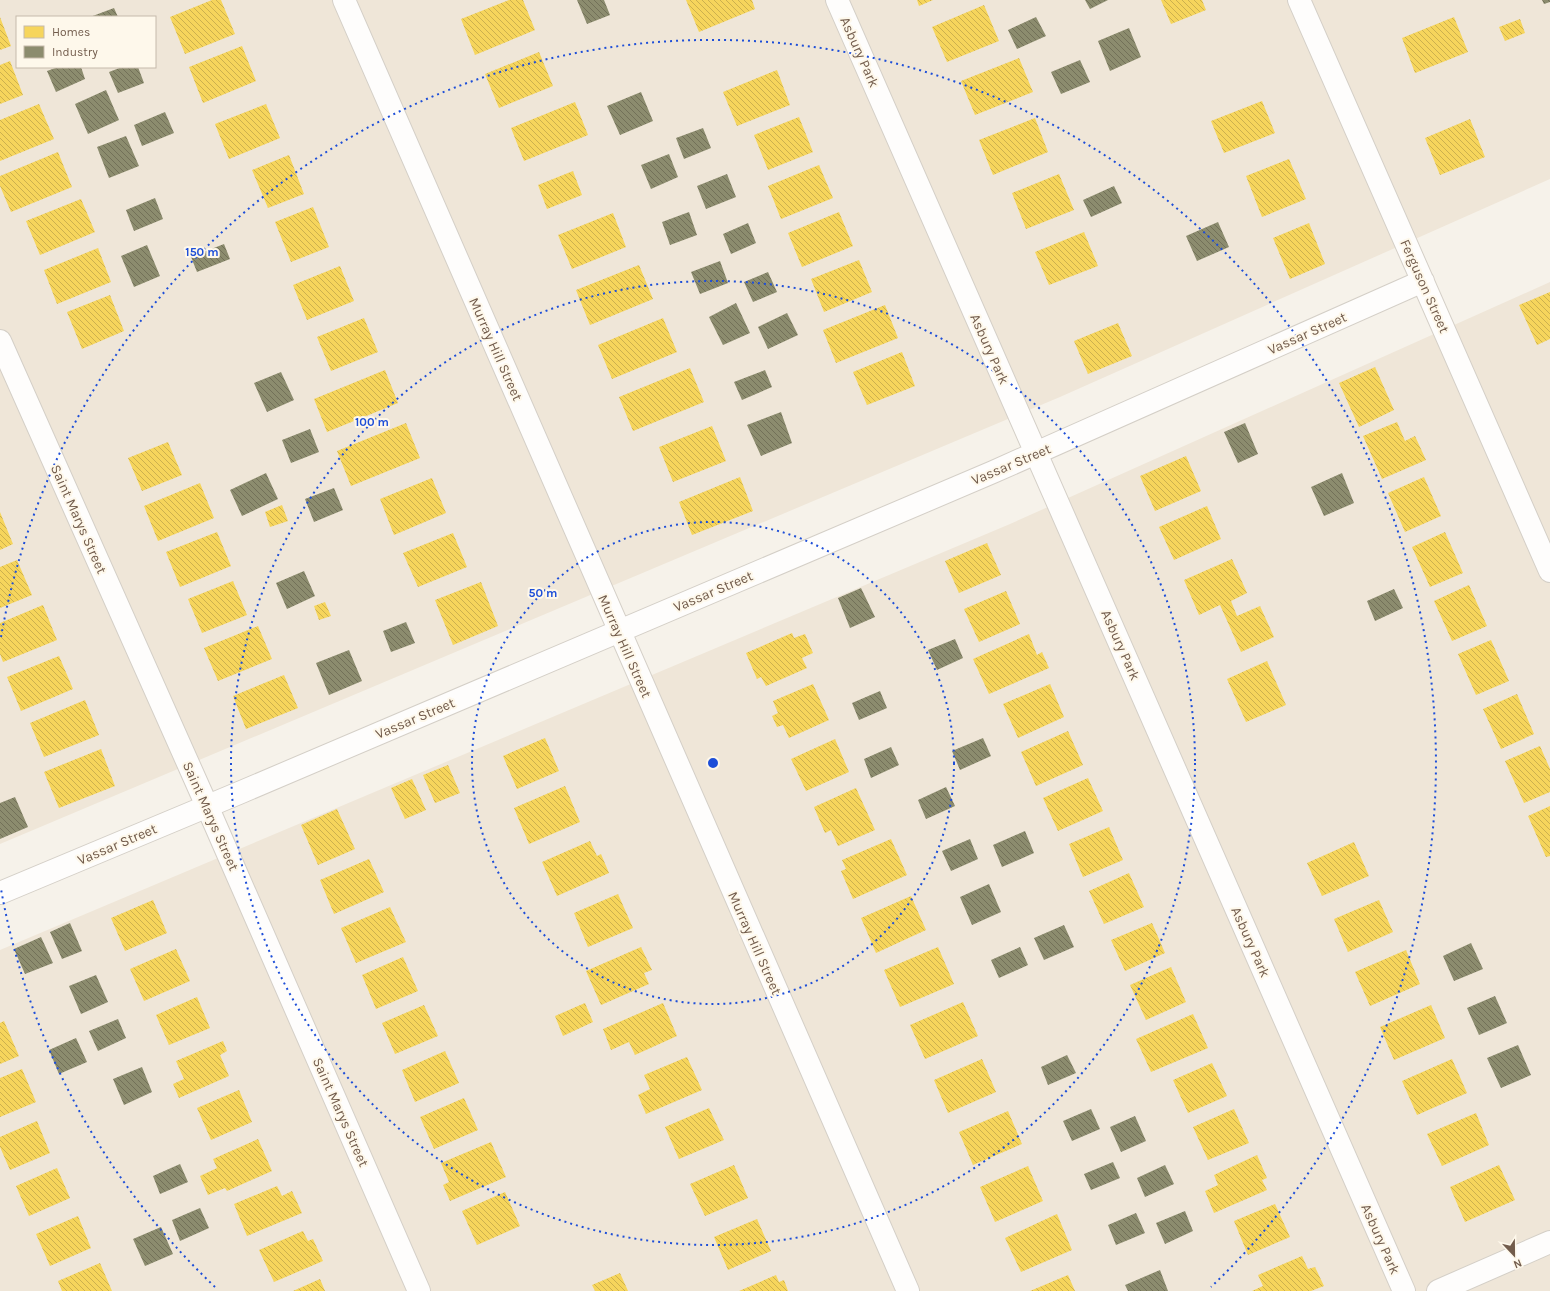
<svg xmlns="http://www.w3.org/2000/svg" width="1550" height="1291" viewBox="0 0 1550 1291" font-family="Karla,sans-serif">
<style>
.residential{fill:#efe6d8;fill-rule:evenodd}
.homes{fill:url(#homes-back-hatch)}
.industry{fill:url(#industry-back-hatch)}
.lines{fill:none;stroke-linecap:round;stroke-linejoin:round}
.minor-casing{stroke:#d4cfc7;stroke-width:24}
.minor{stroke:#fefdfc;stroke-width:22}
.ring{fill:none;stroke:#1d4ed8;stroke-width:2;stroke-dasharray:2 4}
.labels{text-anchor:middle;stroke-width:4;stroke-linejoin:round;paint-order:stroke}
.street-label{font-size:14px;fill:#725c4c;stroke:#fef8eb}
.centre{fill:#1d4ed8;stroke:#fef8eb;stroke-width:2}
.ring-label{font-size:12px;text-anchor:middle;font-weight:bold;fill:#1d4ed8;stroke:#fef8eb;stroke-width:4;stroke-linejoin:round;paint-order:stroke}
</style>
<defs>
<pattern id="homes-back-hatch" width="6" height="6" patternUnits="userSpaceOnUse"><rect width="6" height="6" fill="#f6d55c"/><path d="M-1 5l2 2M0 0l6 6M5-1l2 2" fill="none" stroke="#ccb04e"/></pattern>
<pattern id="industry-back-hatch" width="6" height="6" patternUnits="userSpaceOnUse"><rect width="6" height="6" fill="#8c8c6e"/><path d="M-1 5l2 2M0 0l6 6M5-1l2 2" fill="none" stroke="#727058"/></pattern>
</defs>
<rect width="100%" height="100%" fill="#f6f2ea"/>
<path class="residential" d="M 0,0 L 1550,0 L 1550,179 L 1060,397 L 0,844 ZM 17,17 L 155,17 L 155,67 L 17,67 Z
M 1550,282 L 1550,1291 L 0,1291 L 0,950 L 1010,524 Z"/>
<path class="homes" d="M 212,0 L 221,0 L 235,34 L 185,54 L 170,17 Z
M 509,0 L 523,0 L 535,30 L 475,55 L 461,19 Z
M 686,0 L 752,0 L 755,9 L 699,32 Z
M 917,0 L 933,0 L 919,6 Z
M 1161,0 L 1202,0 L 1206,10 L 1171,24 Z
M 984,5 L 999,41 L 947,62 L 932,27 Z
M 0,17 L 11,46 L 0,50 Z
M 1454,17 L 1468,52 L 1415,73 L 1402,38 Z
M 1520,19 L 1525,33 L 1505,41 L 1499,27 Z
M 242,46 L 256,81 L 203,103 L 189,67 Z
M 539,52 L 553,86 L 499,108 L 485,74 Z
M 1019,58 L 1033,92 L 975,115 L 961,81 Z
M 10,61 L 23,95 L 0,104 L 0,65 Z
M 777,70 L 790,105 L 737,126 L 723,92 Z
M 1262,101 L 1275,133 L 1224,153 L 1211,121 Z
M 575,102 L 588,135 L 524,161 L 511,128 Z
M 39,104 L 54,139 L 0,161 L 0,120 Z
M 266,104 L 280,138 L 229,159 L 215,124 Z
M 799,117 L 813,152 L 768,170 L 754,135 Z
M 1035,118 L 1048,152 L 993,175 L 979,140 Z
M 1470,119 L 1485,157 L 1440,175 L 1425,138 Z
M 58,152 L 72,187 L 11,212 L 0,186 L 0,176 Z
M 289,155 L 304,194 L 268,208 L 252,170 Z
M 1289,159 L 1306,199 L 1262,217 L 1246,176 Z
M 819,165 L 833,198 L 781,219 L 768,186 Z
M 573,171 L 582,195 L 547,209 L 538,185 Z
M 1059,174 L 1074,210 L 1026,229 L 1012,193 Z
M 81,199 L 95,232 L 40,255 L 26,221 Z
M 313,207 L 329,247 L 291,262 L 275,222 Z
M 839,212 L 853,246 L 802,267 L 788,233 Z
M 613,213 L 626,247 L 572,269 L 558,235 Z
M 1309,223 L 1325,264 L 1290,279 L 1273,238 Z
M 1084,232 L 1098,266 L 1049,285 L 1035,252 Z
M 98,248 L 111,282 L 57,304 L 44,270 Z
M 859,260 L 872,292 L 824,312 L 811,279 Z
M 639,265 L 653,299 L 590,325 L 576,290 Z
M 340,266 L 354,301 L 307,320 L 293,285 Z
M 1550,292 L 1550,339 L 1537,345 L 1519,305 Z
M 110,295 L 124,331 L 82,349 L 67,312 Z
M 885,305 L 898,338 L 836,363 L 823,330 Z
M 364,318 L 378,352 L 331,371 L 317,337 Z
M 663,318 L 677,352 L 612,379 L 598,345 Z
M 1118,323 L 1132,356 L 1088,374 L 1074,341 Z
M 902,352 L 915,386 L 867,405 L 853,372 Z
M 1375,367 L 1394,410 L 1359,427 L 1339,383 Z
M 690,368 L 704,402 L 633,431 L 619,397 Z
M 385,370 L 398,403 L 327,432 L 314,399 Z
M 1397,422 L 1405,441 L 1415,436 L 1426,460 L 1382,479 L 1363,436 Z
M 406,423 L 420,458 L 351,486 L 337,451 Z
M 712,426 L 726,461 L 673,482 L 659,447 Z
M 168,442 L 182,475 L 142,491 L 128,458 Z
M 1186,456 L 1201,491 L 1155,511 L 1140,476 Z
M 740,477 L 753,511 L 692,535 L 679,502 Z
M 1424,477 L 1441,516 L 1405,532 L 1388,493 Z
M 432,478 L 446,513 L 394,535 L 380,499 Z
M 200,483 L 214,518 L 158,541 L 144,506 Z
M 282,505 L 288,521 L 270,527 L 265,512 Z
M 1207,506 L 1221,539 L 1174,560 L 1159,527 Z
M 0,512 L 13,544 L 0,550 Z
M 217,532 L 231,566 L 180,587 L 166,552 Z
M 1445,532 L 1463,573 L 1430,587 L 1412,547 Z
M 453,533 L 467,567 L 418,587 L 403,553 Z
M 987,543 L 1001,575 L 959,593 L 945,561 Z
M 1232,559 L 1247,593 L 1231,601 L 1237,616 L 1260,606 L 1274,637 L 1241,652 L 1220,605 L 1199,615 L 1184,580 Z
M 17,560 L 32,595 L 0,608 L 0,567 Z
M 233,581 L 247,615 L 202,633 L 188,599 Z
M 481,582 L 498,626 L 453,645 L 435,600 Z
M 1469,585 L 1487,626 L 1452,641 L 1434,601 Z
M 1006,591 L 1020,624 L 979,642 L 964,609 Z
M 325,602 L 331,616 L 319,620 L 314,606 Z
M 43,605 L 57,640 L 3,662 L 0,654 L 0,623 Z
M 258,626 L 272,659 L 218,681 L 204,648 Z
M 792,633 L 794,638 L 805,634 L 813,653 L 802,658 L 807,668 L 766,686 L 761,677 L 757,679 L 746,653 Z
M 1029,634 L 1037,655 L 1042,652 L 1049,668 L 989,694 L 973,659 Z
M 1491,640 L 1509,681 L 1476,695 L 1458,654 Z
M 59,656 L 73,689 L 21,711 L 7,677 Z
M 1267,661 L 1286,705 L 1246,722 L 1227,679 Z
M 284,675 L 298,708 L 246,729 L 233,696 Z
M 813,684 L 829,720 L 789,738 L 783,725 L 777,727 L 772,716 L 778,713 L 773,701 Z
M 1050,684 L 1064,717 L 1018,738 L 1003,704 Z
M 1517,694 L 1534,734 L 1501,749 L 1483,709 Z
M 85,700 L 99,735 L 44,757 L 30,723 Z
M 1068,731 L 1083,765 L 1036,786 L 1021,752 Z
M 545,738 L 559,771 L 517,789 L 503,756 Z
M 835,739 L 849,772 L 806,791 L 791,759 Z
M 1540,746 L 1550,769 L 1550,792 L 1524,803 L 1505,761 Z
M 101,749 L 115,786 L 59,808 L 44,772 Z
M 448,765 L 460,793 L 435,803 L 423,775 Z
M 1088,778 L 1103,811 L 1058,831 L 1043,798 Z
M 412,779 L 426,810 L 405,819 L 391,788 Z
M 565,786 L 580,822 L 529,844 L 514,808 Z
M 856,788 L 875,830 L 838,846 L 831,830 L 825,833 L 814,807 Z
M 1550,806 L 1550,856 L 1546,857 L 1528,816 Z
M 337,809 L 355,849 L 318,865 L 301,825 Z
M 1109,827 L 1123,860 L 1083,877 L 1069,844 Z
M 891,839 L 907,875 L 853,899 L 841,871 L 846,869 L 842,860 Z
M 590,841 L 597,856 L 601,854 L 609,873 L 557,896 L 542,862 Z
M 1354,842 L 1369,876 L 1322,896 L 1307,863 Z
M 369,859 L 384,892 L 334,914 L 320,880 Z
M 1129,873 L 1144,907 L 1104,924 L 1089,891 Z
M 618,894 L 633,928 L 588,947 L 574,913 Z
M 911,896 L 926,930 L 876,953 L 861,918 Z
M 153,900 L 167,933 L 125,951 L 111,918 Z
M 1379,900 L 1393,932 L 1348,952 L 1334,919 Z
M 390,907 L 406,942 L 356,963 L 341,928 Z
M 1152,923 L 1165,953 L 1125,971 L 1111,940 Z
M 641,947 L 652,970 L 644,973 L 649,984 L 601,1005 L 586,971 Z
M 938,947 L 954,984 L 900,1007 L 884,970 Z
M 176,949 L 190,981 L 144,1001 L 130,969 Z
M 1406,950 L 1420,984 L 1370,1006 L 1355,972 Z
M 403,957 L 418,991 L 376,1009 L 362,975 Z
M 1171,967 L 1186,1002 L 1146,1020 L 1130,985 Z
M 197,997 L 210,1028 L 169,1045 L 156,1015 Z
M 963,1002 L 978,1036 L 925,1059 L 910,1025 Z
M 585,1003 L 593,1022 L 563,1036 L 555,1016 Z
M 663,1003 L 677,1036 L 635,1055 L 629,1042 L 611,1050 L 603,1029 Z
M 424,1005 L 438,1036 L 395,1054 L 382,1023 Z
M 1431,1005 L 1445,1038 L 1394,1060 L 1380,1027 Z
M 1193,1014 L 1208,1048 L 1151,1072 L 1136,1039 Z
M 4,1021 L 19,1056 L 0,1064 L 0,1023 Z
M 223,1041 L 227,1051 L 220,1055 L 229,1076 L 179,1098 L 173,1084 L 184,1079 L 176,1061 Z
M 445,1051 L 459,1083 L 415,1102 L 402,1070 Z
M 687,1057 L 702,1090 L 646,1114 L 638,1095 L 650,1089 L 644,1075 Z
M 982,1059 L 996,1092 L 948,1113 L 934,1080 Z
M 1452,1059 L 1467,1093 L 1417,1115 L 1402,1081 Z
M 1212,1063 L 1227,1096 L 1188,1113 L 1173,1080 Z
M 22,1069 L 36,1102 L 0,1117 L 0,1078 Z
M 239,1090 L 252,1122 L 211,1140 L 197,1108 Z
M 464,1098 L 478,1130 L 434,1149 L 420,1117 Z
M 709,1108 L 724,1140 L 679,1159 L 665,1127 Z
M 1234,1109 L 1249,1143 L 1208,1160 L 1193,1127 Z
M 1008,1111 L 1022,1144 L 973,1165 L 959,1132 Z
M 1476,1113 L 1489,1145 L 1442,1166 L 1427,1134 Z
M 37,1121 L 50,1153 L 10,1170 L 0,1147 L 0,1137 Z
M 258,1139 L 272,1171 L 227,1191 L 225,1188 L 208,1195 L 200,1176 L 217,1168 L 213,1159 Z
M 491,1142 L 506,1177 L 450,1201 L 443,1185 L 449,1182 L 441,1163 Z
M 1257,1155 L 1267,1178 L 1262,1180 L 1267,1190 L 1214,1213 L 1205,1191 L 1218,1185 L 1214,1175 Z
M 734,1165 L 748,1198 L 705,1216 L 690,1184 Z
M 1499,1165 L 1515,1200 L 1465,1222 L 1450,1187 Z
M 1028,1166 L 1043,1201 L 995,1222 L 980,1187 Z
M 57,1168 L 70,1198 L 29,1216 L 16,1186 Z
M 277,1186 L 282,1196 L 292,1191 L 302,1213 L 247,1236 L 234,1204 Z
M 505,1192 L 520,1226 L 477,1245 L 462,1211 Z
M 1275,1204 L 1290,1237 L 1248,1255 L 1234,1221 Z
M 1057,1214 L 1072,1250 L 1021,1272 L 1005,1238 Z
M 78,1216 L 91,1248 L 50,1266 L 36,1234 Z
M 757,1219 L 771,1251 L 728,1270 L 714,1237 Z
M 303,1231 L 308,1241 L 313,1239 L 323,1261 L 274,1282 L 259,1250 Z
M 1302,1256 L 1308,1269 L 1315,1267 L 1324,1286 L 1311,1291 L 1252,1291 L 1263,1286 L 1258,1275 Z
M 100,1263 L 112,1291 L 62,1291 L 58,1281 Z
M 620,1273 L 628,1291 L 595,1291 L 592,1285 Z
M 776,1275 L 779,1282 L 784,1280 L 788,1291 L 739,1291 Z
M 1068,1275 L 1075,1291 L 1030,1291 Z
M 320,1279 L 325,1291 L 293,1291 Z"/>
<path class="industry" d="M 577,0 L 604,0 L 610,15 L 587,24 Z
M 1085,0 L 1108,0 L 1090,9 Z
M 1542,0 L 1550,0 L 1550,2 L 1544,4 Z
M 114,8 L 118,17 L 90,17 Z
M 1036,17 L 1046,36 L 1017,49 L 1008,30 Z
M 1129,28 L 1141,57 L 1110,71 L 1098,41 Z
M 1080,60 L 1090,82 L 1061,94 L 1051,72 Z
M 58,67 L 81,67 L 85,79 L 56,92 L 47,71 Z
M 122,67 L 138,67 L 144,83 L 118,93 L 109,72 Z
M 106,90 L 119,120 L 88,134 L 75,104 Z
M 641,92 L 653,121 L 620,135 L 607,106 Z
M 165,112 L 174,133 L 142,146 L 134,125 Z
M 703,128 L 711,148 L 684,159 L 676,138 Z
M 126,136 L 139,166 L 109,178 L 97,147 Z
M 669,154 L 678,177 L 651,189 L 641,165 Z
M 727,174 L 736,197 L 706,209 L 697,186 Z
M 1114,186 L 1122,203 L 1091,217 L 1083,200 Z
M 155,198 L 163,219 L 134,231 L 126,210 Z
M 689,212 L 697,235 L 670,245 L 662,222 Z
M 1218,222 L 1229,247 L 1197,261 L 1186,236 Z
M 748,223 L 756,243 L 731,254 L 723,234 Z
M 224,244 L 230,259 L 197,272 L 191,257 Z
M 147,245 L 160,276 L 134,287 L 121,256 Z
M 720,261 L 728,283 L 700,294 L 691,272 Z
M 768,272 L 777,292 L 753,302 L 744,282 Z
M 736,303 L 750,333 L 723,345 L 709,317 Z
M 787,313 L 798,335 L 768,349 L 758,327 Z
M 765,370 L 772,387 L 742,400 L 734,382 Z
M 281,372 L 294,400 L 267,412 L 254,383 Z
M 781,412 L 792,443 L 761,456 L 747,425 Z
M 1245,423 L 1258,454 L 1238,463 L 1224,432 Z
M 310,429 L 319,452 L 291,463 L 282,440 Z
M 266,473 L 278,499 L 242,516 L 230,490 Z
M 1342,473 L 1354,503 L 1324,516 L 1311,487 Z
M 334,488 L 343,510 L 314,522 L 305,499 Z
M 304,571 L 315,596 L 287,609 L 276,583 Z
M 861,588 L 875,617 L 850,628 L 838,598 Z
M 1394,589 L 1403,608 L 1375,621 L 1367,601 Z
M 406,622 L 415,643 L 391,652 L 383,631 Z
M 955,639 L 963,658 L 937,670 L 928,650 Z
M 349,650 L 362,681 L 329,695 L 316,663 Z
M 880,691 L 887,708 L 859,720 L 852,703 Z
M 983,738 L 991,756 L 960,770 L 952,751 Z
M 891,747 L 899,765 L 871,778 L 864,759 Z
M 946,787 L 955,806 L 926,819 L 918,800 Z
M 15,797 L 28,827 L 0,839 L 0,803 Z
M 1025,831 L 1034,853 L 1002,867 L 993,845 Z
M 970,839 L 978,859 L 951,871 L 942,851 Z
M 989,884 L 1001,912 L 972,925 L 960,897 Z
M 70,923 L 82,951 L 62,959 L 50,932 Z
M 1064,925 L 1074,947 L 1044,960 L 1034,938 Z
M 41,937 L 53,963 L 25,974 L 14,949 Z
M 1471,943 L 1483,969 L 1454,981 L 1443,956 Z
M 1020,947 L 1028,965 L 999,978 L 991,960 Z
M 96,975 L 108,1002 L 81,1014 L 69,986 Z
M 1495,996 L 1507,1023 L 1479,1035 L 1467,1008 Z
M 118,1019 L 126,1038 L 98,1051 L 89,1031 Z
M 76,1038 L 87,1062 L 59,1074 L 49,1050 Z
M 1518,1045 L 1531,1075 L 1501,1088 L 1487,1058 Z
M 1067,1055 L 1076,1073 L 1048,1085 L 1041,1067 Z
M 142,1067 L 152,1092 L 124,1105 L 113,1079 Z
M 1091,1109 L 1100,1129 L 1072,1141 L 1063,1121 Z
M 1135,1116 L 1146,1141 L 1121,1152 L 1110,1127 Z
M 1113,1162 L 1120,1178 L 1091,1190 L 1084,1174 Z
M 180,1164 L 188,1182 L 160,1194 L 153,1176 Z
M 1165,1165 L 1174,1184 L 1145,1197 L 1137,1178 Z
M 200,1208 L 209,1228 L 180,1241 L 172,1220 Z
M 1185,1211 L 1193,1231 L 1165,1244 L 1156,1223 Z
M 1136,1213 L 1145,1233 L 1116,1245 L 1108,1225 Z
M 161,1227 L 173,1254 L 145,1266 L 133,1239 Z
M 1160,1270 L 1168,1291 L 1128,1291 L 1125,1285 Z"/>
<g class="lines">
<defs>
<path id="minor" d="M 344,0 L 908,1291
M 837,0 L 1404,1291
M 1299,0 L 1550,571
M 0,341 L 207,806 L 419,1291
M 0,893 L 239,793 L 993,472 L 1423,281
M 1438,1291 L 1550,1242"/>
</defs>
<use href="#minor" class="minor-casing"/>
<use href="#minor" class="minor"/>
</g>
<g class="ring">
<circle cx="713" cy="763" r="241"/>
<circle cx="713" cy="763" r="482"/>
<path d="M215 1287A723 723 0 0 1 1 889M1 637A723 723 0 1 1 1211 1287"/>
</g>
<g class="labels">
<g class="street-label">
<text transform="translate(860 52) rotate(66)" y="5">Asbury Park</text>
<text transform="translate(1425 286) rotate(66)" y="5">Ferguson Street</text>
<text transform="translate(1307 333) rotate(-24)" y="5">Vassar Street</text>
<text transform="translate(496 349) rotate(66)" y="5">Murray Hill Street</text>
<text transform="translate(990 349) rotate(66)" y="5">Asbury Park</text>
<text transform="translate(1011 464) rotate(-23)" y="5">Vassar Street</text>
<text transform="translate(79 519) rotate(66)" y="5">Saint Marys Street</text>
<text transform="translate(713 591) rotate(-23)" y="5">Vassar Street</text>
<text transform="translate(1121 645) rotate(66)" y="5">Asbury Park</text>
<text transform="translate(625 646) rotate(66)" y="5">Murray Hill Street</text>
<text transform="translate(415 718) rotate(-23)" y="5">Vassar Street</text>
<text transform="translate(211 816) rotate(66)" y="5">Saint Marys Street</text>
<text transform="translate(117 844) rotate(-23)" y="5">Vassar Street</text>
<text transform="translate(1251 942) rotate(66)" y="5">Asbury Park</text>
<text transform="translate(755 943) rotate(66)" y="5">Murray Hill Street</text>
<text transform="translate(341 1112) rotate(66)" y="5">Saint Marys Street</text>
<text transform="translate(1381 1239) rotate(66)" y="5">Asbury Park</text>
</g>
</g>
<circle cx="713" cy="763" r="6" class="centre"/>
<g class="ring-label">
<text x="202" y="256">150 m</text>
<text x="372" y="426">100 m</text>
<text x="543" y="597">50 m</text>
</g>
<rect x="16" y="16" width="140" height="52" fill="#fef8eb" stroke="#c6baab"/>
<rect x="24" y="26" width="20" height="12" fill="#f6d55c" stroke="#c6baab"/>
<text x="52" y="36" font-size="12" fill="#725c4c">Homes</text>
<rect x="24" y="46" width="20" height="12" fill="#8c8c6e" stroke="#c6baab"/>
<text x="52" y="56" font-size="12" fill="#725c4c">Industry</text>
<g transform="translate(1514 1255) rotate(158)" stroke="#fef8eb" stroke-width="3" paint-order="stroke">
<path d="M0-3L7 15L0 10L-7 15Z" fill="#725c4c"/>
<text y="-6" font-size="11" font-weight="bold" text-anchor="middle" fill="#725c4c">N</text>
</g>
</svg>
